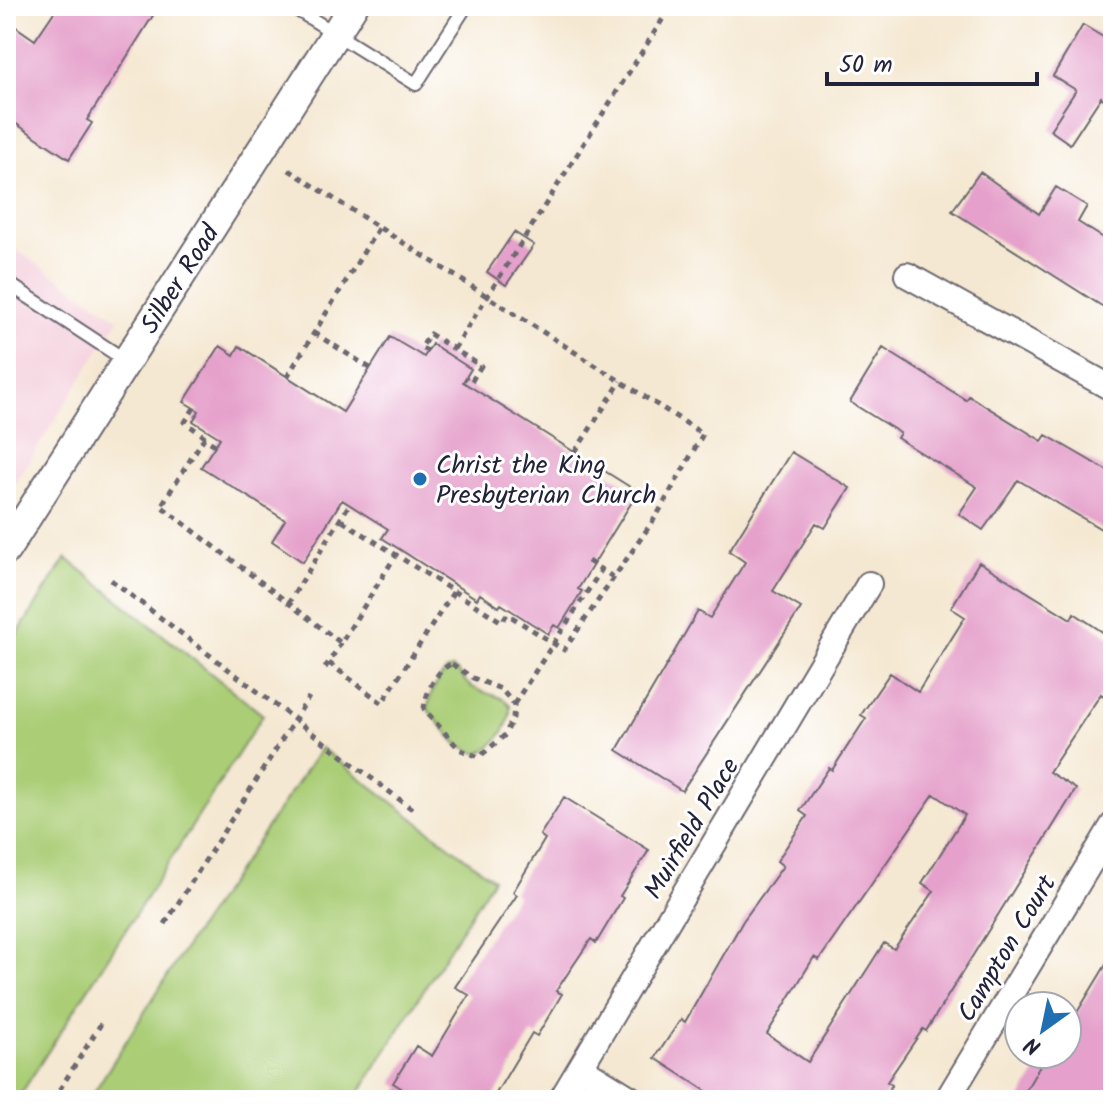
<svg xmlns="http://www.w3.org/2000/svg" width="1119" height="1106" viewBox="0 0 1119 1106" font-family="Kalam,sans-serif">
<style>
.built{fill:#f4cfdc}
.green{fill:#aacd76;stroke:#667858;stroke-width:2}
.building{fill:#e5a0cb;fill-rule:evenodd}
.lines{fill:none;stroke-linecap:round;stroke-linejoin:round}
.service-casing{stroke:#6c6770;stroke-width:16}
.minor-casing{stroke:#6c6770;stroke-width:28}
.tertiary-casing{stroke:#6c6770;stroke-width:32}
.path{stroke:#6c6770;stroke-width:5;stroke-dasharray:6 6;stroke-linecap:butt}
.service{stroke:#fff;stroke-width:12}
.minor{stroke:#fff;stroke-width:24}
.tertiary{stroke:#fff;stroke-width:28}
.poi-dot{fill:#1f6fb2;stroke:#fff;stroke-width:3}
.labels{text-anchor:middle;stroke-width:6;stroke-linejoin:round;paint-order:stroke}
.street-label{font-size:26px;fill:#22223b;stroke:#fff}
.poi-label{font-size:26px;fill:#22223b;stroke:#fff;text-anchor:start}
</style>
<rect width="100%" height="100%" fill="#fff"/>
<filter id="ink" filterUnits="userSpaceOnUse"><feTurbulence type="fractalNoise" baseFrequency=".0125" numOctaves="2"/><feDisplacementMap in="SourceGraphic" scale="16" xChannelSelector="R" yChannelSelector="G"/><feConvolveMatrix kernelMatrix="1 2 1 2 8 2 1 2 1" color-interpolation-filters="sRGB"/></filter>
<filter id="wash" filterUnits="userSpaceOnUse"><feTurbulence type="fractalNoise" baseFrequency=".006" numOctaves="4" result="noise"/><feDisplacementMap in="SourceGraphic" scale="32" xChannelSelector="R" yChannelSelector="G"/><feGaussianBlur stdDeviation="1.8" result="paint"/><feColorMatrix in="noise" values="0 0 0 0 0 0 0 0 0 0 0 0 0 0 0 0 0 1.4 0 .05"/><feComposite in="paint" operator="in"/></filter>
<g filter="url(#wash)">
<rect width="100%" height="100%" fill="#f5e8d2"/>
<path class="built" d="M 6,243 L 119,319 L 6,497 Z"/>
<path class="green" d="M 66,558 L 263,715 L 17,1100 L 6,1100 L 6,652 Z
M 452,668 C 462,672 461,679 469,685 C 482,695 500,693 510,705 C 512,725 496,746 478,754 L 457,744 L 428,710 C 428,697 439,673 452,668 Z
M 321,748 L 493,879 L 355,1100 L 89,1100 L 190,940 Z"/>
<g id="blocks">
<path class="building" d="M 58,6 L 159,6 L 87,120 L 92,123 L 69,159 L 6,117 L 6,20 L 35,40 Z
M 1083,25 L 1113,43 L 1113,106 L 1101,97 L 1070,144 L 1050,130 L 1076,90 L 1053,76 Z
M 980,172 L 1039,214 L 1056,187 L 1087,206 L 1078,222 L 1113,244 L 1113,313 L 952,211 Z
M 514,232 L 534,245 L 506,285 L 487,272 Z
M 390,337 L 424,357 L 432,344 L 471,369 L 463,382 L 638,492 L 578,589 L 582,591 L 559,628 L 554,625 L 548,634 L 501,604 L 499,607 L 480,594 L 477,599 L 382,538 L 388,529 L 342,500 L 303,562 L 272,541 L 285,520 L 201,467 L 220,438 L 193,421 L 199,411 L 184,402 L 220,346 L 234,355 L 239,346 L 343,412 Z
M 883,348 L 966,400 L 969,396 L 1042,441 L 1046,435 L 1113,474 L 1113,536 L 1018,480 L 983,530 L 959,514 L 977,487 L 897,438 L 900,433 L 850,402 Z
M 791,452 L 850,488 L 825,528 L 816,523 L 773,591 L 801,608 L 682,791 L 617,750 L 698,611 L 710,618 L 745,562 L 729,551 Z
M 979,562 L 1071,619 L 1074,613 L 1113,639 L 1113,685 L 1105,697 L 1101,694 L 1049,772 L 1076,789 L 926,1031 L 923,1029 L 887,1082 L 892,1085 L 882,1100 L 720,1100 L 655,1058 L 681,1019 L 685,1022 L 743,921 L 783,866 L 777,861 L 807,816 L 800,811 L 829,768 L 832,770 L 866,718 L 861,715 L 890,673 L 918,692 L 965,617 L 951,608 ZM 934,794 L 965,815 L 922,883 L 934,891 L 894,949 L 884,943 L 808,1062 L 767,1034 L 814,957 L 819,960 Z
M 564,797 L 649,850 L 620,896 L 623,898 L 596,943 L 591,939 L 556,991 L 562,994 L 537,1036 L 532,1033 L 492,1100 L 393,1100 L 401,1088 L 393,1083 L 416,1046 L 432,1056 L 469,995 L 455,987 L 517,895 L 513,892 L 545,839 L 540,835 Z
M 1113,953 L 1113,1100 L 1020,1100 L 1047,1054 L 1067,1054 L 1067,1029 Z"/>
</g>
</g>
<g filter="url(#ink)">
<use href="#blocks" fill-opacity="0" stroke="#6c6770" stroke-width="2"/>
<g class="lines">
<defs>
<path id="service" d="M 291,6 L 416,84 L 466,6
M 6,282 L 128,362"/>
<path id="minor" d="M 907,275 L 1113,389
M 581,1068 L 633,1100
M 561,1100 L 869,584
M 947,1100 L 1113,825"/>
<g id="tertiary">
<path id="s1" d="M 6,550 L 353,6"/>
</g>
</defs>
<use href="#service" class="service-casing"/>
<use href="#minor" class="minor-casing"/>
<use href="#tertiary" class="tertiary-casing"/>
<path class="path" d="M 289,170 L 703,434 L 657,515 L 564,650 L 507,614 L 502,622 L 341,520
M 314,333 L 370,368
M 454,349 L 671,6
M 428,351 L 421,348 L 430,334 L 481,366 L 471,382 L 465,378
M 287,377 L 379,227
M 194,408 L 185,422 L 205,437
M 215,445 L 204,438 L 161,506 L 341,643 L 396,555
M 575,452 L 621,381
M 588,561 L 616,579
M 111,580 L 416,812
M 288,604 L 349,505
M 329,663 L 382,703 L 454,591
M 452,664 L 473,678 L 501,689 L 514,704 L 513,718 L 505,735 L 479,757 L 459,749 L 424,709 C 425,694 437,668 452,664 Z
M 325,668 L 341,643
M 514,704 L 602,569
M 165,924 L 309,697
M 53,1100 L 104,1019"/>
<use href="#service" class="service"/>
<use href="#minor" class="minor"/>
<use href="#tertiary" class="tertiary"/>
</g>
</g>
<circle class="poi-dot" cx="420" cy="479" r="8"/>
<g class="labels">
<g class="street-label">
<text dy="9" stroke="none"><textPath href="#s1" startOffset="322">Silber Road</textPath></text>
<text transform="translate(691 828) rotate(-59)" y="9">Muirfield Place</text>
<text transform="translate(1006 948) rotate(-59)" y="9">Campton Court</text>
</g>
<g class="poi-label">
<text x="436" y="473">Christ the King<tspan x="436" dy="30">Presbyterian Church</tspan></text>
</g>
</g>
<rect width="1119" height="1106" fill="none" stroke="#fff" stroke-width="32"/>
<g transform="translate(1043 1030) rotate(213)"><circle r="38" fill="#ffffff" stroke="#a7a7b1" stroke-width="2"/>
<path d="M0-6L14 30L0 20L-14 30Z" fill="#1f6fb2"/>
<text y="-12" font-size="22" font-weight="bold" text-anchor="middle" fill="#22223b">N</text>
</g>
<path d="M827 72v12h210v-12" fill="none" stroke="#22223b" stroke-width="4"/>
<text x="839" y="72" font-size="24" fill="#22223b" stroke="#ffffff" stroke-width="6" paint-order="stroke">50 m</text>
</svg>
